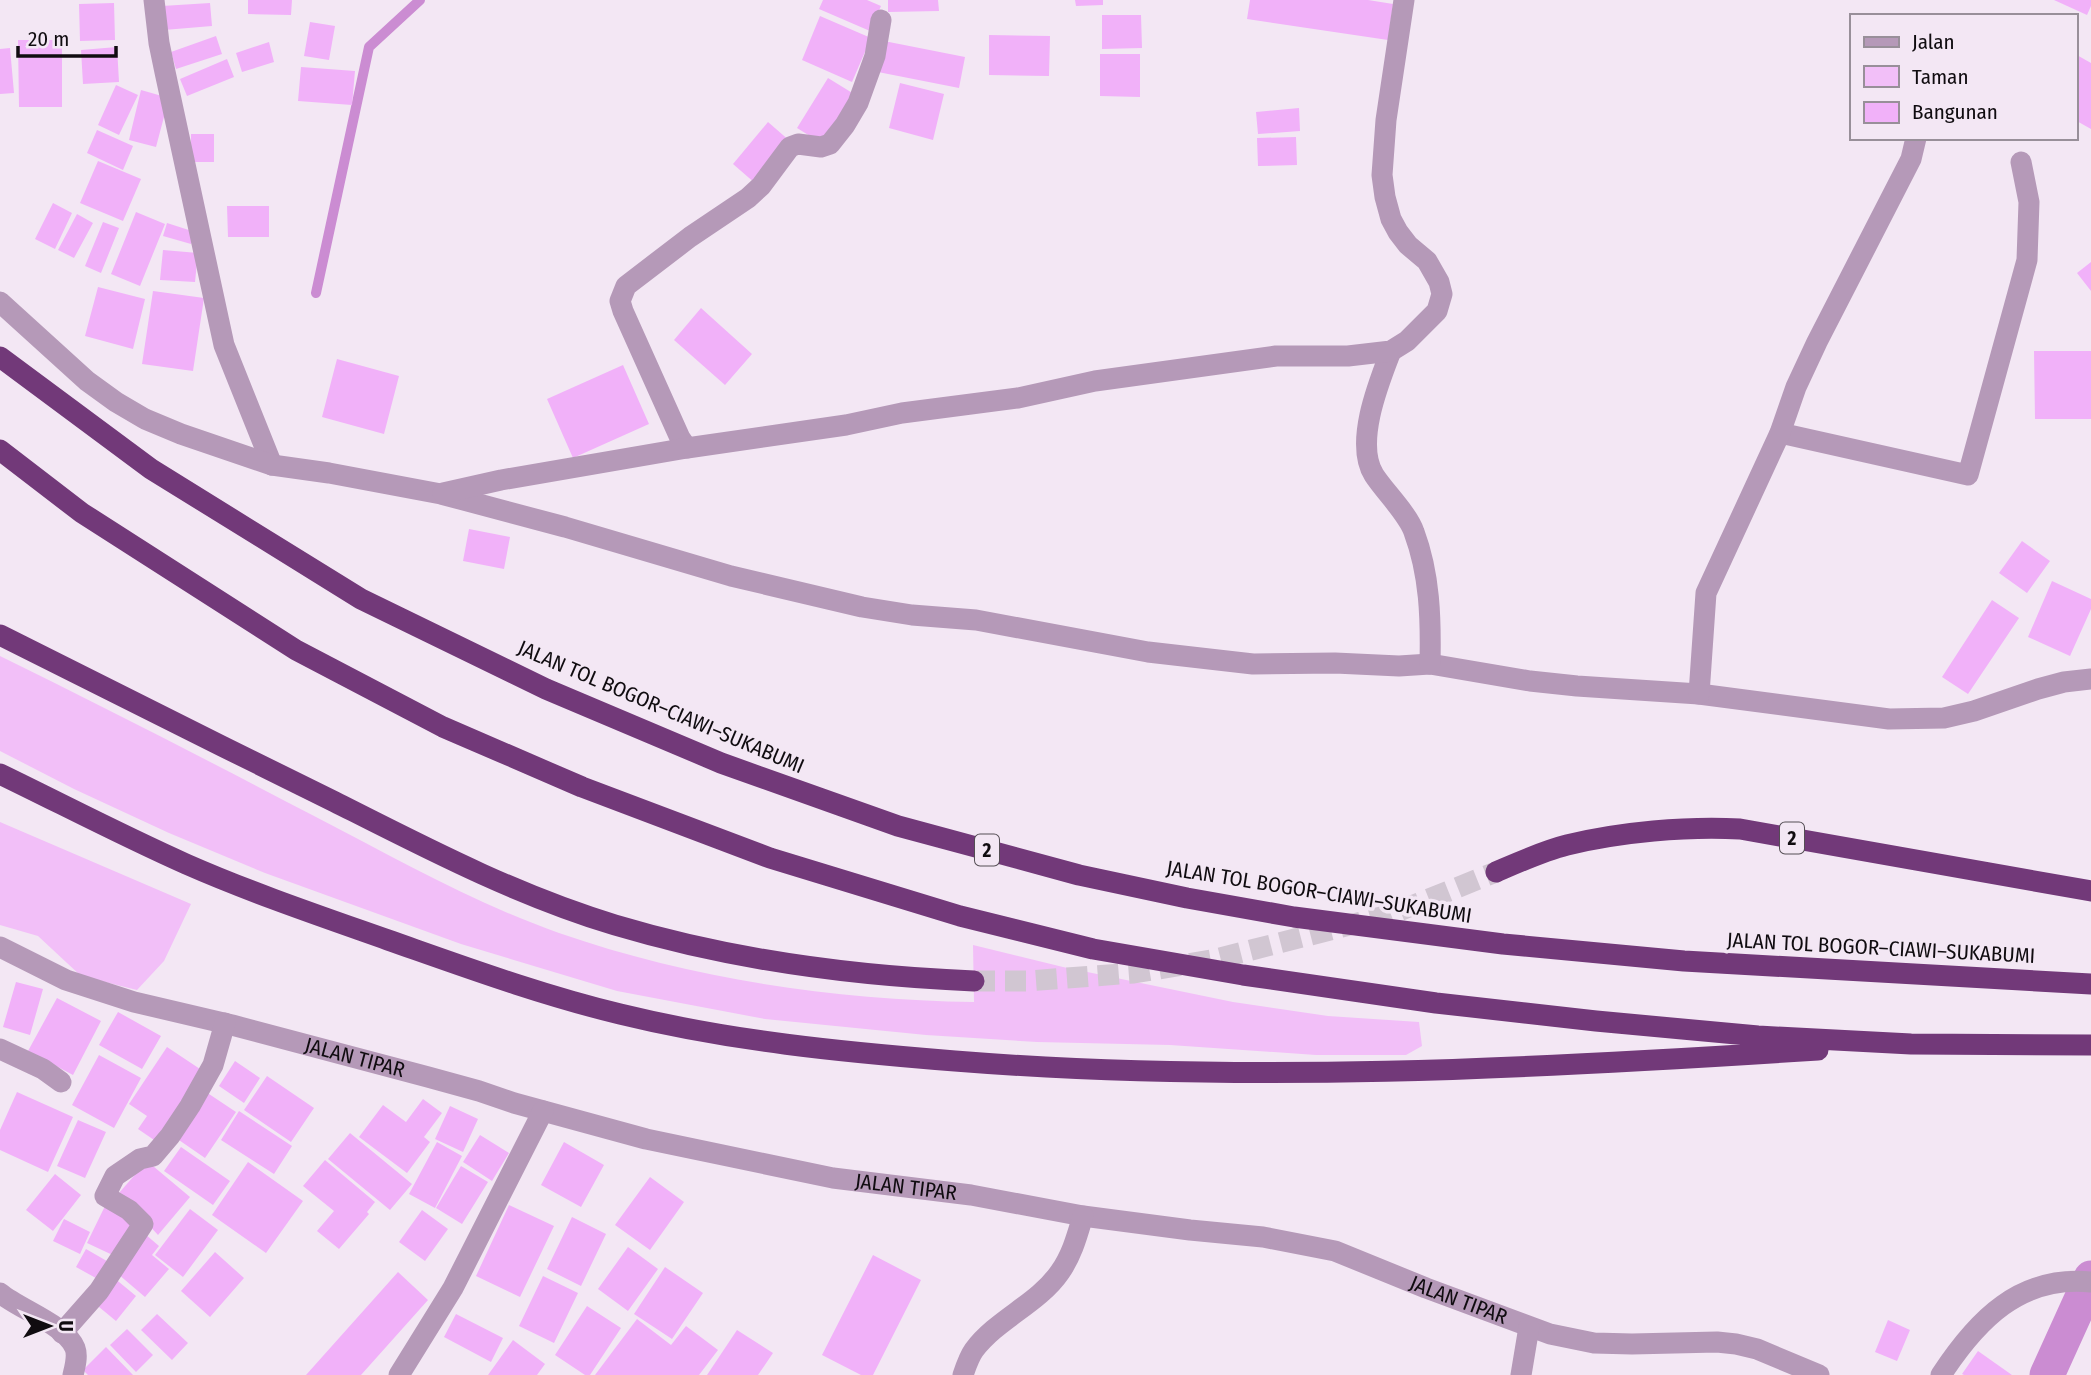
<svg xmlns="http://www.w3.org/2000/svg" width="2091" height="1375" viewBox="0 0 2091 1375" font-family="'Fira Sans Condensed',sans-serif">
<style>
.green{fill:#f2bff8}
.lines{fill:none;stroke-linecap:round;stroke-linejoin:round}
.stream{stroke:#cb8cd2;stroke-width:10}
.canal{stroke:#cb8cd2;stroke-width:35}
.building{fill:#f1b1f9}
.highway-tunnel{stroke:#d1c6d2;stroke-width:21;stroke-dasharray:21 10;stroke-linecap:butt}
.minor{stroke:#b599b8;stroke-width:21}
.highway{stroke:#723979;stroke-width:21}
.labels{text-anchor:middle;stroke-width:7;stroke-linejoin:round;paint-order:stroke}
.shield{fill:#f3e7f4;stroke:#544e54;stroke-width:2}
.shield-label{font-size:19px;font-weight:bold;fill:#100c10}
.street-label{font-size:21px;fill:#100c10;stroke:#f3e7f4}
</style>
<rect width="100%" height="100%" fill="#f3e7f4"/>
<path class="green" d="M 0,656 C 106,708 211,762 316,817 C 395,858 474,903 559,933 C 692,979 833,1000 974,1002 L 973,945 L 1063,967 L 1233,1002 L 1328,1016 L 1419,1022 L 1422,1046 L 1406,1055 L 1316,1055 L 1170,1045 L 1037,1042 L 926,1035 L 765,1019 L 617,991 L 461,944 L 265,873 L 169,833 L 74,789 L 0,751 Z
M 0,822 L 191,904 L 164,961 L 137,990 L 81,976 L 38,936 L 0,925 Z"/>
<g class="lines">
<path class="stream" d="M 316,293 L 369,47 L 420,0"/>
<path class="canal" d="M 2047,1375 L 2091,1278"/>
</g>
<path class="building" d="M 248,0 L 292,0 L 291,15 L 248,14 Z
M 823,0 L 867,0 L 881,6 L 870,31 L 819,9 Z
M 888,0 L 938,0 L 939,11 L 888,12 Z
M 1075,0 L 1103,0 L 1103,5 L 1076,6 Z
M 1250,0 L 1368,0 L 1393,4 L 1388,40 L 1247,19 Z
M 2054,0 L 2091,0 L 2091,6 L 2087,15 Z
M 114,3 L 115,40 L 80,41 L 79,4 Z
M 210,3 L 212,26 L 164,30 L 162,6 Z
M 1102,15 L 1141,15 L 1142,48 L 1102,49 Z
M 820,16 L 871,38 L 852,82 L 802,60 Z
M 310,22 L 335,26 L 329,60 L 304,56 Z
M 989,35 L 1050,36 L 1049,76 L 989,75 Z
M 216,36 L 222,54 L 176,69 L 171,52 Z
M 18,40 L 62,40 L 62,107 L 19,107 Z
M 884,41 L 965,57 L 959,88 L 878,72 Z
M 269,42 L 274,62 L 242,72 L 236,53 Z
M 117,47 L 119,82 L 83,84 L 81,50 Z
M 10,48 L 14,93 L 0,94 L 0,49 Z
M 1100,54 L 1140,54 L 1140,97 L 1100,96 Z
M 2075,54 L 2091,63 L 2091,129 L 2075,120 Z
M 227,59 L 234,77 L 187,96 L 180,79 Z
M 301,67 L 355,71 L 352,105 L 298,101 Z
M 828,78 L 854,94 L 823,144 L 797,128 Z
M 900,83 L 944,94 L 933,140 L 889,128 Z
M 116,85 L 138,95 L 119,135 L 98,125 Z
M 141,90 L 169,98 L 156,147 L 129,140 Z
M 1299,108 L 1300,131 L 1258,134 L 1256,112 Z
M 768,122 L 791,142 L 756,184 L 733,164 Z
M 97,130 L 133,146 L 123,170 L 87,153 Z
M 191,134 L 214,134 L 214,162 L 191,162 Z
M 1296,137 L 1297,165 L 1258,166 L 1257,138 Z
M 98,161 L 141,179 L 123,221 L 80,203 Z
M 53,203 L 72,213 L 55,249 L 35,239 Z
M 227,206 L 269,206 L 269,237 L 228,237 Z
M 136,212 L 165,224 L 140,286 L 111,274 Z
M 77,214 L 93,223 L 74,258 L 58,250 Z
M 103,222 L 119,228 L 101,273 L 85,266 Z
M 167,223 L 195,232 L 191,244 L 163,236 Z
M 163,250 L 198,253 L 195,282 L 160,280 Z
M 2091,262 L 2091,291 L 2077,273 Z
M 98,287 L 145,299 L 133,349 L 85,336 Z
M 153,291 L 204,298 L 193,371 L 142,364 Z
M 701,308 L 752,354 L 725,385 L 674,340 Z
M 2034,351 L 2091,351 L 2091,419 L 2035,419 Z
M 337,359 L 399,376 L 384,434 L 322,417 Z
M 623,365 L 649,424 L 573,458 L 547,399 Z
M 469,529 L 510,537 L 504,569 L 463,561 Z
M 2022,541 L 2050,561 L 2027,593 L 1999,573 Z
M 2052,581 L 2091,599 L 2091,609 L 2070,656 L 2028,637 Z
M 1992,600 L 2019,618 L 1968,694 L 1942,677 Z
M 16,982 L 43,989 L 30,1035 L 3,1027 Z
M 57,998 L 101,1021 L 73,1075 L 28,1051 Z
M 118,1012 L 161,1036 L 142,1069 L 99,1045 Z
M 167,1047 L 206,1073 L 157,1142 L 138,1129 L 147,1116 L 129,1104 Z
M 99,1055 L 141,1078 L 114,1128 L 72,1105 Z
M 235,1061 L 260,1078 L 244,1103 L 219,1086 Z
M 267,1076 L 314,1108 L 291,1142 L 244,1110 Z
M 17,1092 L 73,1117 L 48,1172 L 0,1150 L 0,1130 Z
M 206,1092 L 236,1112 L 205,1158 L 176,1138 Z
M 423,1099 L 442,1113 L 424,1137 L 430,1142 L 407,1173 L 359,1137 L 383,1105 L 406,1122 Z
M 450,1106 L 478,1119 L 463,1152 L 435,1139 Z
M 239,1111 L 292,1146 L 274,1174 L 221,1140 Z
M 78,1120 L 106,1132 L 85,1178 L 57,1166 Z
M 350,1133 L 412,1184 L 390,1210 L 328,1159 Z
M 480,1135 L 509,1153 L 492,1181 L 463,1162 Z
M 437,1142 L 462,1156 L 435,1208 L 409,1194 Z
M 564,1142 L 604,1165 L 581,1207 L 541,1185 Z
M 181,1147 L 230,1181 L 213,1205 L 164,1171 Z
M 325,1160 L 375,1202 L 367,1212 L 369,1214 L 339,1249 L 317,1231 L 334,1211 L 303,1186 Z
M 147,1161 L 190,1197 L 158,1235 L 119,1193 Z
M 248,1162 L 303,1201 L 266,1253 L 212,1215 Z
M 461,1166 L 488,1182 L 462,1224 L 436,1208 Z
M 55,1174 L 81,1195 L 53,1231 L 26,1210 Z
M 650,1177 L 684,1202 L 650,1250 L 615,1225 Z
M 509,1205 L 554,1226 L 520,1297 L 476,1276 Z
M 105,1206 L 136,1221 L 119,1258 L 87,1243 Z
M 190,1209 L 218,1230 L 183,1277 L 155,1255 Z
M 422,1210 L 448,1229 L 425,1261 L 399,1242 Z
M 572,1217 L 606,1234 L 581,1286 L 547,1269 Z
M 64,1219 L 90,1232 L 80,1254 L 53,1241 Z
M 145,1234 L 159,1246 L 152,1255 L 169,1269 L 145,1297 L 118,1274 Z
M 628,1247 L 658,1269 L 628,1311 L 598,1289 Z
M 86,1249 L 112,1264 L 103,1282 L 76,1267 Z
M 215,1252 L 244,1278 L 210,1317 L 181,1291 Z
M 873,1255 L 921,1280 L 873,1375 L 861,1375 L 822,1355 Z
M 665,1267 L 703,1293 L 672,1339 L 634,1314 Z
M 398,1272 L 428,1300 L 361,1375 L 306,1375 Z
M 543,1276 L 578,1293 L 554,1343 L 519,1326 Z
M 113,1277 L 136,1296 L 116,1321 L 93,1302 Z
M 587,1306 L 621,1328 L 590,1375 L 585,1375 L 555,1355 Z
M 157,1314 L 188,1343 L 172,1360 L 141,1330 Z
M 456,1314 L 503,1338 L 491,1362 L 444,1337 Z
M 637,1319 L 671,1345 L 686,1326 L 718,1350 L 699,1375 L 595,1375 Z
M 1888,1320 L 1910,1330 L 1897,1361 L 1875,1352 Z
M 127,1329 L 153,1355 L 136,1372 L 110,1345 Z
M 737,1330 L 773,1353 L 758,1375 L 707,1375 Z
M 513,1340 L 545,1364 L 537,1375 L 488,1375 Z
M 106,1347 L 133,1375 L 88,1375 L 83,1370 Z
M 1978,1351 L 2012,1375 L 1964,1375 L 1962,1374 Z"/>
<g class="lines">
<path class="highway-tunnel" d="M 974,981 L 1028,981 L 1134,973 L 1212,960 L 1389,915 L 1496,872"/>
<g class="minor">
<path d="M 154,0 L 159,43 L 165,72 L 224,345 L 272,465"/>
<path d="M 0,302 L 87,381 L 116,402 L 145,419 L 181,434 L 272,465 L 329,473 L 441,494 L 565,527 L 731,576 L 862,607 L 912,615 L 976,620 L 1148,652 L 1253,664 L 1335,663 L 1399,666 L 1430,664 L 1530,681 L 1577,686 L 1699,694 L 1889,719 L 1944,718 L 1974,711 L 2038,689 L 2064,682 L 2091,679"/>
<path d="M 1391,351 C 1379,382 1354,443 1374,475 C 1385,492 1408,514 1414,532 C 1430,575 1431,619 1430,664"/>
<path d="M 1780,433 L 1968,475 L 2027,260 L 2029,202 L 2021,162"/>
<path d="M 687,448 L 680,438 L 623,311 L 620,301 L 626,286 L 690,237 L 748,198 L 761,186 L 790,147 L 798,144 L 821,147 L 830,144 L 845,125 L 858,103 L 875,56 L 881,20"/>
<path d="M 443,493 L 501,480 L 687,448 L 846,425 L 902,413 L 1018,398 L 1095,381 L 1276,356 L 1348,356 L 1391,351 L 1407,341 L 1437,311 L 1442,294 L 1439,282 L 1427,261 L 1408,245 L 1398,232 L 1391,219 L 1385,197 L 1382,175 L 1386,120 L 1404,0"/>
<path d="M 1699,694 L 1706,593 L 1780,433 L 1796,387 L 1817,342 L 1911,159 L 1916,138"/>
<path id="s1" d="M 0,947 L 66,980 L 134,1002 L 232,1025 L 428,1077 L 479,1091 L 514,1103 L 646,1139 L 833,1178 L 971,1195 L 1083,1216 L 1190,1230 L 1263,1237 L 1335,1251 L 1426,1288 L 1550,1334 L 1594,1343 L 1632,1344 L 1717,1342 L 1736,1344 L 1757,1349 L 1819,1375"/>
<path d="M 0,1049 L 43,1069 L 61,1082"/>
<path d="M 0,1293 C 19,1309 66,1325 75,1348 C 78,1356 75,1367 73,1375"/>
<path d="M 62,1333 L 99,1291 L 143,1224 L 129,1210 L 105,1196 L 115,1176 L 140,1159 L 153,1156 L 170,1136 L 190,1106 L 213,1065 L 225,1023"/>
<path d="M 399,1375 L 453,1288 L 543,1111"/>
<path d="M 963,1375 C 966,1366 969,1357 974,1350 C 997,1319 1038,1304 1060,1272 C 1072,1255 1077,1236 1083,1216"/>
<path d="M 1521,1375 L 1529,1327"/>
<path d="M 1941,1375 C 1977,1320 2020,1275 2091,1282"/>
</g>
<path class="highway" d="M 0,357 L 151,469 L 361,599 L 546,689 L 721,763 L 898,826 L 1079,875 L 1187,898 L 1294,917 L 1503,944 L 1684,961 L 2091,984
M 0,450 L 82,513 L 296,650 L 443,727 L 582,787 L 770,858 L 960,916 L 1093,949 L 1243,975 L 1436,1003 L 1596,1021 L 1758,1036 L 1911,1044 L 2091,1045
M 0,635 C 112,691 223,747 335,802 C 426,848 518,896 615,925 C 732,960 852,976 974,981
M 0,774 C 62,804 123,836 186,864 C 252,893 320,916 388,940 C 465,967 541,995 620,1014 C 730,1041 842,1052 955,1061 C 1242,1084 1530,1069 1818,1050
M 1496,872 C 1519,862 1543,851 1567,845 C 1620,832 1687,826 1740,829 L 2091,891"/>
</g>
<g class="labels">
<g class="shield">
<rect x="1780" y="822.5" width="24" height="31" rx="5"/>
<rect x="975" y="834.5" width="24" height="31" rx="5"/>
</g>
<g class="shield-label">
<text x="1792" y="845">2</text>
<text x="987" y="857">2</text>
</g>
<g class="street-label">
<text transform="translate(661 707) rotate(23)" y="7">JALAN TOL BOGOR–CIAWI–SUKABUMI</text>
<text transform="translate(1319 892) rotate(9)" y="7">JALAN TOL BOGOR–CIAWI–SUKABUMI</text>
<text transform="translate(1881 948) rotate(3)" y="7">JALAN TOL BOGOR–CIAWI–SUKABUMI</text>
<text dy="7" stroke="none"><textPath href="#s1" startOffset="373">JALAN TIPAR</textPath></text>
<text dy="7" stroke="none"><textPath href="#s1" startOffset="940">JALAN TIPAR</textPath></text>
<text dy="7" stroke="none"><textPath href="#s1" startOffset="1507">JALAN TIPAR</textPath></text>
</g>
</g>
<rect x="1850" y="14" width="228" height="126" fill="#f3e7f4" stroke="#988f99" stroke-width="2"/>
<rect x="1864" y="37" width="35" height="10" fill="#b599b8" stroke="#988f99" stroke-width="2"/>
<text x="1912" y="49" font-size="21" fill="#100c10">Jalan</text>
<rect x="1864" y="66" width="35" height="21" fill="#f2bff8" stroke="#988f99" stroke-width="2"/>
<text x="1912" y="84" font-size="21" fill="#100c10">Taman</text>
<rect x="1864" y="102" width="35" height="21" fill="#f1b1f9" stroke="#988f99" stroke-width="2"/>
<text x="1912" y="119" font-size="21" fill="#100c10">Bangunan</text>
<g transform="translate(49 1326) rotate(90)" stroke="#f3e7f4" stroke-width="5" paint-order="stroke">
<path d="M0-5L12 26L0 18L-12 26Z" fill="#100c10"/>
<text y="-10" font-size="19" font-weight="bold" text-anchor="middle" fill="#100c10">U</text>
</g>
<path d="M18 46v10h98v-10" fill="none" stroke="#100c10" stroke-width="3.5"/>
<text x="28" y="46" font-size="21" fill="#100c10" stroke="#f3e7f4" stroke-width="5" paint-order="stroke">20 m</text>
</svg>
